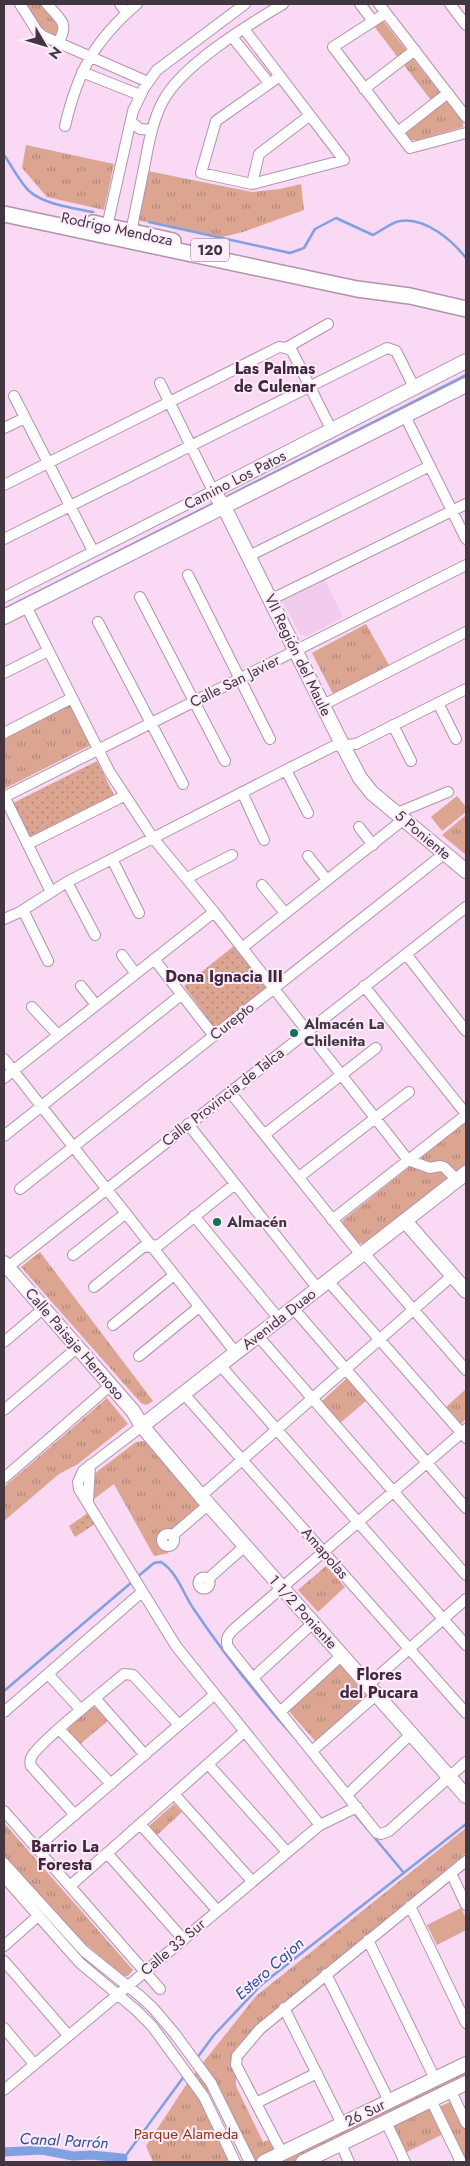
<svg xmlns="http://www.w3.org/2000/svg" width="470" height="2166" viewBox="0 0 470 2166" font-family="Jost,sans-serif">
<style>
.built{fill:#f0cbeb}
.grass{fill:url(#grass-dots)}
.park{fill:url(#park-tufts)}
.pitch{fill:#dba592}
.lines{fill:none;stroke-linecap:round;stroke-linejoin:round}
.stream{stroke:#7fa0e1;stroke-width:2.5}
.canal{stroke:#7fa0e1;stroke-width:9}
.street-casing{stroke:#b193ac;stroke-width:12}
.secondary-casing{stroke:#b193ac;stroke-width:16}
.primary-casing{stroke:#b193ac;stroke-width:18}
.street{stroke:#fff;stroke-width:10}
.secondary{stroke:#fff;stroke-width:14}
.primary{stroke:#fff;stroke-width:15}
.poi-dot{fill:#0e754d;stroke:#feebfb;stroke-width:2}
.labels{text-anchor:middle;stroke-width:4;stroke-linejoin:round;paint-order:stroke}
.shield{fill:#feebfb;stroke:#7a6c78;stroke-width:1}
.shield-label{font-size:14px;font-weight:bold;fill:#423640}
.street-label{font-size:15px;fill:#423640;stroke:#feebfb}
.poi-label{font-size:15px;font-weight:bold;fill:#423640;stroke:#feebfb;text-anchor:start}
.park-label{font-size:15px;fill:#8f330d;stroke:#feebfb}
.neighbourhood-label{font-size:16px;font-weight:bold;fill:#3f273c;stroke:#feebfb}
.water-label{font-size:16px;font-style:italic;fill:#2c519e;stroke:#feebfb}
</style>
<defs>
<pattern id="grass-dots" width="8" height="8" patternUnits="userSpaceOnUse" patternTransform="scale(1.25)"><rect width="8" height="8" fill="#dba592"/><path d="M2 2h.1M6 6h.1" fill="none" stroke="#b38779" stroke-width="1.8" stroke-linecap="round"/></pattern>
<pattern id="park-tufts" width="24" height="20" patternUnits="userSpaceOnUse" patternTransform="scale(1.25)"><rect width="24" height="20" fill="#dba592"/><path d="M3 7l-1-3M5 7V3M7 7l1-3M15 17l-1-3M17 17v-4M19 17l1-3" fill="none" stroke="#b38779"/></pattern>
</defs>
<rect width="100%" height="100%" fill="#f9d9f4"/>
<path class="built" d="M 325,580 L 343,617 L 307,636 L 300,635 L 283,601 Z"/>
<path class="grass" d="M 97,761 L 114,795 L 29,838 L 13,803 Z
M 235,945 L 269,989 L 216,1030 L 184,986 Z
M 92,1510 L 98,1522 L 75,1537 L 69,1526 Z
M 466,2069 L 466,2079 L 295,2162 L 276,2162 Z"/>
<path class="park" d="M 25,4 L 41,4 L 60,29 L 57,37 L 42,28 Z
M 381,20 L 385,23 L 463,122 L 463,127 L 418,140 L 411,140 L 403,133 L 437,108 L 373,25 Z
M 26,145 L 114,164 L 104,210 L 47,197 L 22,168 Z
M 148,171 L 252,192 L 280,189 L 301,184 L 304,210 L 243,232 L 218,238 L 138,220 Z
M 366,624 L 389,665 L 333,694 L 312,653 Z
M 70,704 L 91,745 L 4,789 L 4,737 Z
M 466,815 L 466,855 L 442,835 Z
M 466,1122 L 466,1164 L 363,1244 L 355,1242 L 342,1226 L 343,1220 Z
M 40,1252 L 153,1401 L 146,1405 L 141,1403 L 21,1267 Z
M 347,1378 L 367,1400 L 339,1424 L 320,1403 Z
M 466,1389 L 466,1419 L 461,1424 L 446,1407 Z
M 107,1398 L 128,1424 L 78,1464 L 59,1474 L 4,1521 L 4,1487 Z
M 144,1441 L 203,1509 L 172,1533 L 167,1533 C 159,1540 161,1546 169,1553 L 154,1556 L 114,1484 L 94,1499 L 94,1474 L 136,1442 Z
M 326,1566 L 345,1587 L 318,1612 L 298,1590 Z
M 340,1664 L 367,1697 L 316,1742 L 288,1710 Z
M 92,1707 L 98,1709 L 109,1720 L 79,1745 L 68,1730 L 69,1726 Z
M 174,1804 L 182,1812 L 156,1836 L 150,1829 L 150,1825 Z
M 4,1823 L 133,1970 L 128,1976 L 124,1976 L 75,1935 L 4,1855 Z
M 466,1828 L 466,1853 L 254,2030 L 232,2059 L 236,2073 L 236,2086 L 263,2142 L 268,2140 L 275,2151 L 255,2162 L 216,2082 L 205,2097 L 231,2162 L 153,2162 L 146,2146 L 190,2079 L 256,1996 Z
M 452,2101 L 466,2130 L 466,2162 L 463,2162 L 437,2108 Z
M 430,2108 L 443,2134 L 405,2153 L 392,2127 Z"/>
<path class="pitch" d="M 457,796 L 466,807 L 466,812 L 442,831 L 431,817 Z
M 461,1908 L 466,1918 L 466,1930 L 437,1945 L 427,1925 Z"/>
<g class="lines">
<path class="stream" d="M 4,155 C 12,166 19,181 29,191 C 45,205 74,208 93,212
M 149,222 L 290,253 L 304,248 L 315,229 L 336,218 L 373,235 C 381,231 392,222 400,221 C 425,217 452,240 466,258
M 228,496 L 466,375
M 4,609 L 214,503
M 136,1578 L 154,1563 L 161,1562 C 177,1572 183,1593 193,1608 C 224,1654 258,1697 295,1738
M 4,1691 L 132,1582
M 354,1813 L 404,1873
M 197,2058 L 214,2035 L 261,1985 L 466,1824
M 121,2162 L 185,2075"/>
<path class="canal" d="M 4,2152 L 42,2150 L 73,2156 L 91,2155 L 123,2158"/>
<defs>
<path id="street" d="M 20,4 L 37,31 L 43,36 L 148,82
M 47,4 C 60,20 70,22 58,43
M 120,4 L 127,13
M 360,4 L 373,21
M 379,4 L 466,117
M 450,4 L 466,25
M 386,13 L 333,47 L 410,148 L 466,133
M 244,29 L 344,160 L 252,184 L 201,173 L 216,121 L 280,76
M 233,38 L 269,83
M 82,72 L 140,95
M 364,89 L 415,50
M 131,122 L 140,129 L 152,130
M 65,126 C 78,71 94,41 137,4
M 398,132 L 448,93
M 252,184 L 259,154 L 309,116
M 106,231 L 133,111 L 144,88 L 157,70 L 245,4
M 130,237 C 135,212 140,187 145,163 C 149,141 153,120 163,101 C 182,65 248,25 283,4
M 286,348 L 292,351 L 332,431
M 14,396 L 93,551
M 405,416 L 466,539
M 4,428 L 25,418
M 4,485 L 279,347 L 286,348 L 328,324
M 4,539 L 387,348 L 396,351 L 415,389
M 249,556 L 430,466
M 188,575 L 270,739
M 4,597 L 213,491 L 160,383
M 140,597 L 225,761
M 270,600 L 466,504
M 26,606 L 109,771 L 153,838 L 214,912 L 408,1160 L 430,1168 L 440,1166 L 444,1167 L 457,1180
M 98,622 L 183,784
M 4,673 L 48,651
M 438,703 L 456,739
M 323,705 L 466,632
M 393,725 L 411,761
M 4,733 L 72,698
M 286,770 L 308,813
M 242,792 L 264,840
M 4,796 L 51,892
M 4,797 L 466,565
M 397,813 L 448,792
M 359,827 L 373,845
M 28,844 L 124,796
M 308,856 L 327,880
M 112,859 L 139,913
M 187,878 L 232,855
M 67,882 L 95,935
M 262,885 L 285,913
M 23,910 L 48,961
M 4,919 L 20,912 L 67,882 L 286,770 L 334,746 L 356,744 L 466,689
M 242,948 L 404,819
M 406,954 L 466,1031
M 122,955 L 136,974
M 154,959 L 214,1036
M 81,986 L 96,1005
M 364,986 L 466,1114
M 32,1007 L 58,1035
M 4,1059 L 236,1353
M 4,1078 L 214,912
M 230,1092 L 361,1255
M 188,1124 L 318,1289
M 265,1134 L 376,1048
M 4,1136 L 181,995
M 299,1177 L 409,1092
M 20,1189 L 445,853
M 194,1216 L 279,1319
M 332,1220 L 466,1115
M 364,1253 L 466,1370
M 73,1255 L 126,1213
M 4,1270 L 466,907
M 328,1281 L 466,1438
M 94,1287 L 143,1247 L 159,1245 L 235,1184
M 293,1308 L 466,1508
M 113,1325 L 174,1275
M 258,1336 L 466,1575
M 4,1342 L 44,1308
M 139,1356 L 199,1307
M 220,1365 L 466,1645
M 184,1394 L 466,1713
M 4,1410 L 78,1347
M 142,1426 L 83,1471 L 78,1482 L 79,1489 L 176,1646 L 320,1825
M 466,1429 L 234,1629 C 228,1635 225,1639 228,1647 L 377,1833 L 381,1834 L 389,1831 L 466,1762
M 4,1478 L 111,1385
M 201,1496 L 453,1275
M 88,1503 L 90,1465
M162 1540a6 6 0 1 1 12 0a6 6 0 1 1-12 0Z
M 173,1535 L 208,1505
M198.5 1583a5.5 5.5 0 1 1 11 0a5.5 5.5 0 1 1-11 0Z
M 208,1579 L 245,1546
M 48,1674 L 81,1710
M 253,1678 L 313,1623
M 368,1685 L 466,1599
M 95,1698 L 145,1755
M 4,1712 L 142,1592
M 280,1712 L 342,1655
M 59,1729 L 111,1784
M 312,1751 L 376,1695
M 208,1764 L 287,1852
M 174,1794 L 252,1881
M 347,1795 L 411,1734
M 4,1811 L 160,1989
M 75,1815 L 31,1766 C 30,1763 30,1761 31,1758 C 35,1745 109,1687 124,1674 L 133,1675 L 179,1725
M 140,1824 L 217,1910
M 36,1848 L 214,1695
M 107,1853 L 183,1939
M 4,1863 L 84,1951 L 140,1996 L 153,2008 L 175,2034 L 211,2083 L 250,2162
M 451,1873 L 466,1905
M 4,1877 L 80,1963 L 136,2010 L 152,2026 L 204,2097 L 235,2162
M 70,1886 L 244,1732
M 410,1906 L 466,2023
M 368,1940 L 435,2079
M 4,1946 L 38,1916
M 4,1961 L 68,2035
M 326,1974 L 389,2101
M 284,2008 L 342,2124
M 4,2028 L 34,2064
M 4,2090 L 320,1825 L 357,1807
M 451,2091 L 466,2123
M 431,2100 L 461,2162
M 256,2103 L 317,2073
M 386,2122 L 405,2162
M 341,2144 L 349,2162
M 282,2153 L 236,2065 L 237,2056 L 260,2029 L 466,1861"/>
<path id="secondary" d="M 466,361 L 213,491 L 224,507 L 342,744 L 360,778 L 372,793 L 466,871
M 4,617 L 466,385
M 405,1221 L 466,1291
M 4,1263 L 133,1411 L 142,1426 L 201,1496 L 466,1796
M 142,1426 L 466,1173
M 264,2162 L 466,2064
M 303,2162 L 466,2083"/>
<path id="primary" d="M 4,214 L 357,289 L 410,296 L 466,309
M 93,223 L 173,241"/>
</defs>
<use href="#street" class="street-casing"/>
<use href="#secondary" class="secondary-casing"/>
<use href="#primary" class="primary-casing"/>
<use href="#street" class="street"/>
<use href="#secondary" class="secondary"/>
<use href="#primary" class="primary"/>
</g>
<g class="poi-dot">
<circle cx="294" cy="1033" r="5"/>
<circle cx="217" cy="1222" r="5"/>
</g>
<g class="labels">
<rect class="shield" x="191" y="238.5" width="38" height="23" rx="4"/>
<g class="shield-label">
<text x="210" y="255">120</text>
</g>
<g class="street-label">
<text transform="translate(117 229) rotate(12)" y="5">Rodrigo Mendoza</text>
<text transform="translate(235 480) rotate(-27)" y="5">Camino Los Patos</text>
<text transform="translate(298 655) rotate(64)" y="5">VII Región del Maule</text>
<text transform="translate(235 681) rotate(-27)" y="5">Calle San Javier</text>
<text transform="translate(423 835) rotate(40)" y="5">5 Poniente</text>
<text transform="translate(232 1021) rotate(-38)" y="5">Curepto</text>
<text transform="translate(223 1097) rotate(-38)" y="5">Calle Provincia de Talca</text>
<text transform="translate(279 1319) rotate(-38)" y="5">Avenida Duao</text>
<text transform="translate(75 1344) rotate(49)" y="5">Calle Paisaje Hermoso</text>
<text transform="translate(325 1553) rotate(49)" y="5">Amapolas</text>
<text transform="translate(303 1612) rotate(48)" y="5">1 1/2 Poniente</text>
<text transform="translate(173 1947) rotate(-40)" y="5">Calle 33 Sur</text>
<text transform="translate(365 2113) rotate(-26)" y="5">26 Sur</text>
</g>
<g class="poi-label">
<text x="304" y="1029">Almacén La<tspan x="304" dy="17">Chilenita</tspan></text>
<text x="227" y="1227">Almacén</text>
</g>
<g class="park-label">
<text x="186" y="2139">Parque Alameda</text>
</g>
<g class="neighbourhood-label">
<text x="275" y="374">Las Palmas<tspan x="275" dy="18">de Culenar</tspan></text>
<text x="224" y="982">Dona Ignacia III</text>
<text x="379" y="1680">Flores<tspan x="379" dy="18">del Pucara</tspan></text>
<text x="65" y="1852">Barrio La<tspan x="65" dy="18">Foresta</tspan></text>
</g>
<g class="water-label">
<text transform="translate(269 1968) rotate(-41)" y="6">Estero Cajon</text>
<text transform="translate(64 2140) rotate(3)" y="6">Canal Parrón</text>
</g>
</g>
<rect width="470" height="2166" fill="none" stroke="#423640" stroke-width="10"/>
<g transform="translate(45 45) rotate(128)" stroke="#feebfb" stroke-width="4" paint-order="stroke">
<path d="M0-4L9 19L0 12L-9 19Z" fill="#423640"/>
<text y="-8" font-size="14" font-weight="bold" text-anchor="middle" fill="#423640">N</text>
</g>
</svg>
